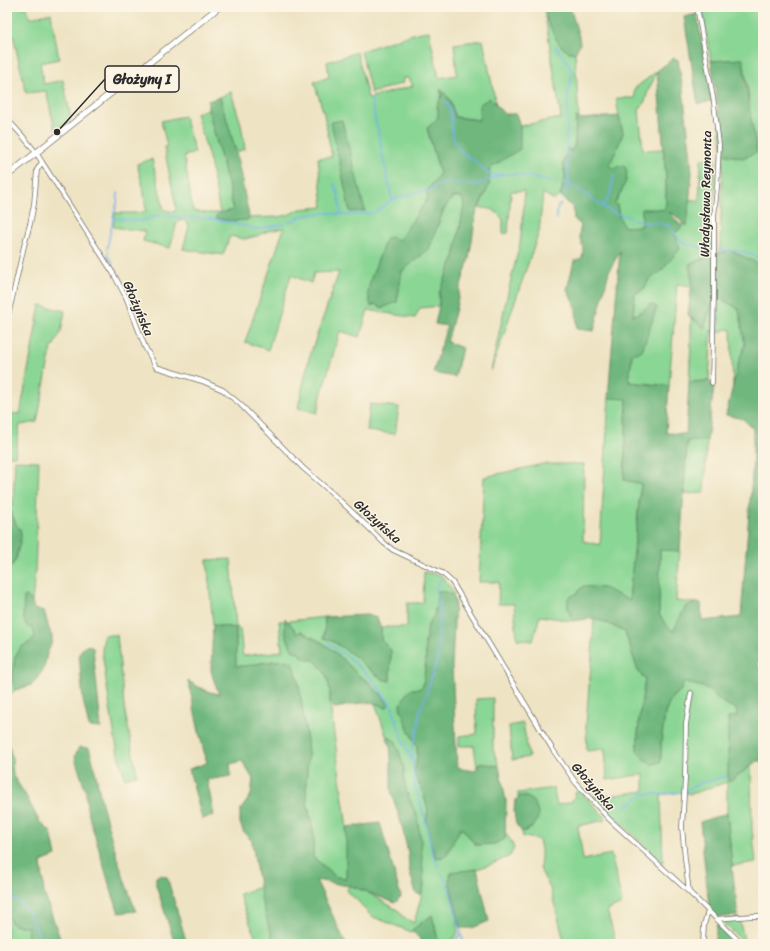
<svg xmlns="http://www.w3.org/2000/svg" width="770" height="951" viewBox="0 0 770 951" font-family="Sriracha,sans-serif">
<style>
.green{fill:#8ad694;stroke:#5a8060}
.forest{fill:#6fb77e;stroke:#4d7154}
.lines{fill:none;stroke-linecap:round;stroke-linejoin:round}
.stream{stroke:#74b2e7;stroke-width:1.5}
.minor-casing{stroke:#6f6b60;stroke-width:5.5}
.tertiary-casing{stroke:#6f6b60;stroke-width:7}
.minor{stroke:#fff;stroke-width:4}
.tertiary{stroke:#fff;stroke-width:5.5}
.labels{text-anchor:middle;stroke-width:3;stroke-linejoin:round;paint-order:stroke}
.street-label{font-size:13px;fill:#2b2b2b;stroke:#fcf5e5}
.leader{fill:none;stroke:#2b2b2b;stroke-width:1.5}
.callout-dot{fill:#2b2b2b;stroke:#fcf5e5;stroke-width:1.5}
.callout{fill:#fcf5e5;stroke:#2b2b2b;stroke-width:1.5}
.callout-label{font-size:14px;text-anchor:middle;font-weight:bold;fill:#2b2b2b}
</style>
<rect width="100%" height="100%" fill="#fcf5e5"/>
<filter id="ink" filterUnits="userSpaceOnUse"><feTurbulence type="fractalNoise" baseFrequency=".025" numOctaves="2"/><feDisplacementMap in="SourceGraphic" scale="8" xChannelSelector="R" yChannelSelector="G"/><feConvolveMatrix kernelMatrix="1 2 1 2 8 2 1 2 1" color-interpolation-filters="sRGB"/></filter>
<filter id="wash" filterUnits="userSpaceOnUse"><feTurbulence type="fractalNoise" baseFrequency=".012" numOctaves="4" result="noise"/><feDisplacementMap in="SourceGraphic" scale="16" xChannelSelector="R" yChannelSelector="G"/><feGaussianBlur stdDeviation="0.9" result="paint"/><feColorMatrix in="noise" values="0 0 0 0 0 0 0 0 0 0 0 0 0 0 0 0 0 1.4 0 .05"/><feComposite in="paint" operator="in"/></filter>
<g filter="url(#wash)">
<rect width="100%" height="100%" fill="#eee3c3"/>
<path class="green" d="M 7,7 L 27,7 L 30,18 L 51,13 L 59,59 L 40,63 L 44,84 L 63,80 L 71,119 L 55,130 L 46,91 L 26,93 L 10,22 Z
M 702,7 L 763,7 L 763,266 L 730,250 L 718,254 L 720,247 L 723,154 L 743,158 L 749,106 L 748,90 L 743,59 L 711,61 Z
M 545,16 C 549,25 558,45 566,50 C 568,52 572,52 575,53 L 579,119 L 576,117 L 575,143 L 571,153 L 569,148 L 563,163 L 565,177 L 560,196 L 554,200 L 543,193 L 539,232 L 491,371 L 507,296 L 520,243 L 524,206 L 524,191 L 511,191 L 508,233 L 503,234 L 503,220 C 496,210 492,208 479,208 L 489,185 L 463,178 L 519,149 L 520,126 L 561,118 Z
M 429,31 L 439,78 L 457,75 L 454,44 L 483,40 L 496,104 L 490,98 L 480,120 L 455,117 C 452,106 450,96 440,90 L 442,95 L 437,106 C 441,119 436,120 427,129 L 440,173 L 427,191 L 428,198 L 399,240 L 392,238 L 372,306 L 375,304 L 397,302 L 402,271 L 429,249 L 443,211 L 453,197 L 462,197 L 464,206 L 454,258 L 439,293 L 439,306 L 420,308 L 415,318 L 368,310 L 360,337 L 340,331 L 322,392 L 317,413 L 298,408 L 309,358 L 339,272 L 314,273 L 311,283 L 291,275 L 268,350 L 245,342 L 284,228 L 268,231 L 257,236 L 244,239 L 230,236 L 223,255 L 183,249 L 189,226 C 187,220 182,219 177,222 L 170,248 L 143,241 L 145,234 L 144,231 L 113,227 L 115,213 L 138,213 L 146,211 L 143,187 L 137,164 L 152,159 L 164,210 L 175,212 L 176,207 L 164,147 L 167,146 L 161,121 L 184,116 L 195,153 L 184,156 L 193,211 L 205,213 L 220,213 L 210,161 L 196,113 L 208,109 L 230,192 L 233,210 L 228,211 L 230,220 L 235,221 L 247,220 L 248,218 L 278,217 L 288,215 L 300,209 L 323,207 L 318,158 L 332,157 L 324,114 L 314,82 L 329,77 L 327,62 L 357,52 L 368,98 L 413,86 L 409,78 L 403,78 L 403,83 L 371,93 L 361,51 L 416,33 Z
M 657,71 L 653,81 L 648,91 L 645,101 L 639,110 L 643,150 L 663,149 L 666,177 L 666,204 L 664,210 L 642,226 L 624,227 L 619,216 L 617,205 L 615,203 L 623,188 L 618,167 L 612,169 L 608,166 L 623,133 L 619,116 L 616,98 L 635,98 L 634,89 Z
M 231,92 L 241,124 L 245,149 L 236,152 L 220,97 Z
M 715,158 L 715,191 L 713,201 L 712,220 L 714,254 L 690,264 L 693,280 L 692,286 L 677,284 L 669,386 L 629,382 L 632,354 L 651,304 L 642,311 L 633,316 L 635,294 L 644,289 L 649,279 L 660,272 L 675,233 L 682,227 L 682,223 L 687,225 L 689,199 L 699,201 L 701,159 Z
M 720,298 L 739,309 L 745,345 L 739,361 L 733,387 L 731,330 L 727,329 L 718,333 L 718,299 Z
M 713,302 L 709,381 L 689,382 L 691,342 L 691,318 L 704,327 Z
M 40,305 L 65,311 L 61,332 L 51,350 L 37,422 L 20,425 L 15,456 L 7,456 L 7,413 L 20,414 Z
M 609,397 L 627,398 L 624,479 L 641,483 L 629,601 L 583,586 L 576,594 L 568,609 L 573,621 L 540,616 L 533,641 L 517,639 L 514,604 L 498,604 L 499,582 L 479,582 L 484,477 L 543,464 L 584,464 L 583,541 L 600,545 Z
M 370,404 L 399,407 L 395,434 L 367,431 Z
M 687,440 L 707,441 L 704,493 L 684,494 Z
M 15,460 L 39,461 L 35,574 L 32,602 L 27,596 L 24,597 C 24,605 21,620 27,626 C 29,627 31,628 33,629 L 35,636 L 29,643 L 24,645 L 17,653 L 15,657 L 12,681 L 15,690 L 7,696 L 7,570 C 20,560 16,552 21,540 L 12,513 L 9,510 L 7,510 L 7,505 L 13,505 Z
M 660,549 L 680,551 L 676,601 L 696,603 L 685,607 L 674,632 L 666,625 L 659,614 Z
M 231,559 L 236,627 L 240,629 L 243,656 L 282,651 L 279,621 L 286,621 L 285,632 L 292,650 L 298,652 C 301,657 307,659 314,660 C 329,674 330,683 330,704 L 347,829 L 348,878 L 336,877 L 313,857 L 314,837 L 307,801 L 306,787 L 308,756 L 307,740 L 298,680 L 292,662 C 277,658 262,663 248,666 C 244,667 240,666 235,666 L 236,628 L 213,625 L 207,560 Z
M 424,572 L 441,575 L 455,594 L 452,596 L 450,593 L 438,591 L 434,615 L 428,625 L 425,642 L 426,660 L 423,685 L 420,689 L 412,689 L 400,706 L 410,733 L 417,746 L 417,757 L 414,774 L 421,788 L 428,809 L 426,824 L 431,846 L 436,858 L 446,856 L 461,827 L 476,845 L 494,844 L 505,839 L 505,832 L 511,841 L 514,848 L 510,856 L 492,864 L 477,869 L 449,881 L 461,928 L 450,892 L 456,914 L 458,933 L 449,944 L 439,944 L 432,915 L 415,928 L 414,933 L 371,916 L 357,900 L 346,891 L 352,883 L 399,911 L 402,916 L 414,923 L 424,886 L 417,816 L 407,793 L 404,779 L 404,768 L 396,742 L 386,735 L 375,703 L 379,703 L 382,695 L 375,690 L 369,682 L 358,675 L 341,657 L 323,643 L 313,638 L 301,631 L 297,634 L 295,630 L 288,621 L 325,617 L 324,638 L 334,642 L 356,657 L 363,664 L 382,679 L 390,681 L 391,650 L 381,640 L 381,627 L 407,627 L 407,603 L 423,603 Z
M 594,618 L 609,624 L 625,632 L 638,671 L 645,679 L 639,720 L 637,751 L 661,762 L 661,743 L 665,713 L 672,697 L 681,690 L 684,681 L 706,688 L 722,702 L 736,709 L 737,716 L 728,718 L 740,774 L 751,766 L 752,829 L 756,862 L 732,866 L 727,813 L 727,782 L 691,794 L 682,792 L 661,795 L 663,864 L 593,796 L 608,796 L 644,791 L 644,774 L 607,780 L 605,749 L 587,751 L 586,725 L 589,686 L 592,656 Z
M 104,635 L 117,635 L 124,706 L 137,775 L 125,778 L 118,755 L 110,708 L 102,651 Z
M 493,698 L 493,749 L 499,766 L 480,763 L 477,768 L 474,746 L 459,746 L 459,736 L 477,734 L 476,699 Z
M 523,723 L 529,757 L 512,760 L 509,726 Z
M 553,788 L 557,805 L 571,802 L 578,789 L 606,818 L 605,820 L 578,826 L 583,860 L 611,854 L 622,902 L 620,905 L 607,910 L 616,944 L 565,944 L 550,888 L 542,873 L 540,867 L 541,858 L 541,849 L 539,841 L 537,839 L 523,837 L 522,832 L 532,828 L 520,796 L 518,799 L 518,793 Z
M 260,887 L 269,927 L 275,944 L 258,944 L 239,894 Z
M 7,916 L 13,925 L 28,927 L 27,944 L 7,944 Z
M 739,918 L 745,943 L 722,922 L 725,920 Z"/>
<path class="forest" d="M 556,7 L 570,7 L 579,37 L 580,44 L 575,53 C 572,52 568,52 566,50 C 557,45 546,20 544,10 Z
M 697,14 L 712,101 L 698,104 L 684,17 Z
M 674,58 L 678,60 L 683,90 L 690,149 L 692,173 L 687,226 C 680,222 676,214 669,212 L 682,227 L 675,233 L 680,249 L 660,272 L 649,279 L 644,289 L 635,294 L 633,316 L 642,311 L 651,304 L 657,307 L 642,351 L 632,354 L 629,382 L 669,386 L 666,433 L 686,434 L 689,382 L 709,381 L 714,387 L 707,441 L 687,441 L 680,551 L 660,550 L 659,614 L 666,625 L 673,632 L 685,607 L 696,603 L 701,603 L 702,621 L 741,617 L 753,462 L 753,429 L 743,419 L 726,415 L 739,361 L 745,345 L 739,309 L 720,298 L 713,302 L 704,328 L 688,315 L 692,280 L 689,264 L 730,250 L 763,266 L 763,631 L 760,656 L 758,667 L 763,668 L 763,761 L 757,761 L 732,780 L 728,782 L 728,718 L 737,716 L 736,709 L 722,702 L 706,688 L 684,682 L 681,690 L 672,697 L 665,713 L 661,743 L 661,762 L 650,765 L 637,751 L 639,720 L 645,679 L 638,671 L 625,632 L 609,624 L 594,618 L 573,621 L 568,609 L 568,598 L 576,594 L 583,586 L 604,588 L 629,600 L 641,484 L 624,480 L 627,399 L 608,398 L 620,251 L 609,271 L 594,331 L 577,329 L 576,307 L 567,290 L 574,261 L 582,258 L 583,248 L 579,235 L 581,225 L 574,219 L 573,207 L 560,196 L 565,177 L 563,163 L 568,148 L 571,152 L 575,143 L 576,117 L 579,119 L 619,116 L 623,133 L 617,149 L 609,166 L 613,168 L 624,165 L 627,171 L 626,181 L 615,203 L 617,205 L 619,216 L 624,227 L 642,226 L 642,209 L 659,209 L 664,210 L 666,204 L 666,177 L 657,71 Z
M 743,59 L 749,106 L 757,152 L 743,158 L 723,154 L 717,100 L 711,61 Z
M 440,89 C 451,98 451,104 455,117 L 479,120 L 480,104 L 490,98 L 504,114 L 516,114 L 520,126 L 520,149 L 490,168 L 489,185 L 476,214 L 469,259 L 460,288 L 456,308 L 447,342 L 462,348 L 455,377 L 433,373 L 447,326 L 435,324 L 439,306 L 439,293 L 454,258 L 464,206 L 462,197 L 452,197 L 443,211 L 429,249 L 402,271 L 397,302 L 382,308 L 375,304 L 371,307 L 368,294 L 370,281 L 386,238 L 392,237 L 399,240 L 428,198 L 427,191 L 440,173 L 427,128 C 436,120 441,119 437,106 L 442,95 Z
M 220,97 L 236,152 L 249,216 L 247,220 C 238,221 222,221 215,217 L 220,213 L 233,210 L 230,192 L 208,109 L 208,101 Z
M 342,120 L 343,124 L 365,211 L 350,212 L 331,122 Z
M 7,510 L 9,510 C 15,515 13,524 20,529 C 22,535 21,538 19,545 C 16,555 17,562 7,570 Z
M 438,591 L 450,593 L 455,601 L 452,666 L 457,766 L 462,769 L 475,771 L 480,763 L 499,766 L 506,801 L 505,839 L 494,844 L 476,845 L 461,827 L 453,842 L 446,856 L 436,858 L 431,845 L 426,824 L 428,809 L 421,788 L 414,774 L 417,757 L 417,746 L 410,733 L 400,707 L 406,694 L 412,689 L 420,689 L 423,685 L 426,660 L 425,642 L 428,625 L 434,615 Z
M 27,596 L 32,602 L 34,609 L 44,612 L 45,614 L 48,626 L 52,637 L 52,642 L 47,654 L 44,667 L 43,670 L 32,685 L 15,690 L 12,681 L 15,657 L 21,647 L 29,643 L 35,636 L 33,629 C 31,628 29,627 27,626 C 21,620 24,605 24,597 Z
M 367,615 L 377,618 L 381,629 L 381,640 L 391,650 L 390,681 L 382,679 L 363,664 L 356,657 L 334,642 L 324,638 L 325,617 Z
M 285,618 L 295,630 L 297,634 L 301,631 L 313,638 L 323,643 L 341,657 L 358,675 L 369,682 L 375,690 L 382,695 L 389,705 L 386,708 C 368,697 353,706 334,708 L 330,704 C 330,683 329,674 314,660 C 306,659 302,658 298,652 L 292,650 L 285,632 Z
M 213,625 L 236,628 L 236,666 L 246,666 L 262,663 L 284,660 L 292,662 L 298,680 L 307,740 L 308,756 L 306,787 L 307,801 L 314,837 L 313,857 L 336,877 L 346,878 L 346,827 L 380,823 L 401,897 L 395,903 L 349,885 L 349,886 L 316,880 L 346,944 L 275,944 L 269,927 L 262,902 L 257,874 L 252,841 L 244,833 L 240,823 L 240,811 L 251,795 L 253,779 L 242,761 L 230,764 L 231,776 L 207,780 L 214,815 L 202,819 L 189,769 L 207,763 L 200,736 L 188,681 L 206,691 L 219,694 L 213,678 L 211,670 Z
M 88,645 L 93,648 L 101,728 L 89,727 L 83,700 L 79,654 L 83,648 Z
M 386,735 L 396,742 L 404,768 L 404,779 L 407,793 L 417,816 L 421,841 L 424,886 L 421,895 L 416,893 L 409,869 L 408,853 L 402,826 L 391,791 L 391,758 L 390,746 Z
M 7,739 L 12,757 L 13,776 L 25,794 L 39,821 L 51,832 L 56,856 L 41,862 L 44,893 L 62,944 L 27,944 L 28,927 L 13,925 L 7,916 Z
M 79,747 L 89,748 C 96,769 98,790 104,811 C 113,845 123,879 136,911 L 119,913 L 110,887 L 87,809 L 86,792 L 76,761 L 75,756 Z
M 520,796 C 522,796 525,796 527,797 C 536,801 542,815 535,824 C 532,828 527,830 522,832 L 516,824 L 514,812 L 515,801 Z
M 727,813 L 732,866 L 738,916 L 717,917 L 708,908 L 709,905 L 700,822 Z
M 477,869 L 489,921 L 472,928 L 461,928 L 449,880 L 451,872 Z
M 160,875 L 167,877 L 187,944 L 175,944 L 156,885 L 156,877 Z
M 432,915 L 439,944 L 420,944 L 420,939 L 412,930 Z
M 717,924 L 738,944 L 712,944 L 715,939 Z"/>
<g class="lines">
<path class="stream" d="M 555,46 L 569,64 L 572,73 L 571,82 L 568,92 L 566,148 L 569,184 L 563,198
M 371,98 L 392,200
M 445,101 C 455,110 449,129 455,142 C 462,157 479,161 488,174 L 496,175 L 502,174
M 545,181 L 569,184 L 574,187
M 334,184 L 338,193 L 341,213
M 578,189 L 602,206 L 615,213 L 630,217
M 603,207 L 610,194 L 614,175
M 165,216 L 214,219 L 258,229 L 284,224
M 117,219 L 141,221 L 161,215
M 556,219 L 558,206 L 561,204
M 633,219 L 647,223 L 660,223 L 663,225 L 668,225 L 683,243 L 709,250
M 288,222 L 293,221 L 301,216 L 327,213 L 349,215 L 374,213 L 392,200 L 416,192 L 427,191 L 447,182 L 474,185 L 489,180 L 503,174 L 517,174 L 543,180
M 107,249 L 113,219 L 115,218 L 113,217 L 117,204 L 118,193
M 718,250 C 729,250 741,250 751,254 C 755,256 758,259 763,259
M 108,252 L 107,255 L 113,263
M 116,269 L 122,280
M 328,643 L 347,656 L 371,678 L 392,706 L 399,730 L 413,764 L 415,785 L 424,815 L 432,852 L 439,868
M 413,763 L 412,749 L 418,728 L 420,710 L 427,693 L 438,656 L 438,636 L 440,616 L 439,600 L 436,591 L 437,584 L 442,579
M 686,791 L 698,784 L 727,776
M 625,807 L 643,794 L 664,794 L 682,792
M 442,874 C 454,895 457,921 464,944
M 7,892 L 27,910 L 43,944
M 452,944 L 461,934"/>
</g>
</g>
<g filter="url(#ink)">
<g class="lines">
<defs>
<path id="minor" d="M 697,7 L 714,103 L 719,145 L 717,187 L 714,217 L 714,293 L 712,383
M 7,119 C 20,133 33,146 42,162 L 113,273 L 126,297 L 145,347 L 156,367 L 202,381 L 223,390 L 240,404 L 303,468 L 332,493 L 369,528 L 384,543 L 393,550 L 442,573 L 452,582 L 553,750 L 576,783 L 609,819 L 689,892 L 742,944
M 7,321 L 24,246 L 30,224 L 34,204 L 37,170 L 42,162
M 689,892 L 685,859 L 682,827 L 685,779 L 686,724 L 691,693
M 717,919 L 752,916 L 763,916
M 703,944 L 704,925 L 708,911"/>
<path id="tertiary" d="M 7,176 L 219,7"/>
</defs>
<use href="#minor" class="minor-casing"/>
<use href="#tertiary" class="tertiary-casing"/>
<use href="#minor" class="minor"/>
<use href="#tertiary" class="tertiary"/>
</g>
</g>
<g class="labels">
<g class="street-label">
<text transform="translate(705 194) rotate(-89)" y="5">Władysława Reymonta</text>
<text transform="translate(139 308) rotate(67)" y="5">Głożyńska</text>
<text transform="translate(378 521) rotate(42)" y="5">Głożyńska</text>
<text transform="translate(594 786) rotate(49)" y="5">Głożyńska</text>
</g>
</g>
<path class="leader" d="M57 132L105 79"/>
<circle class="callout-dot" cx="57" cy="132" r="4"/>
<rect class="callout" x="105" y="66" width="74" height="26" rx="4"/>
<g class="callout-label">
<text x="142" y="84">Głożyny I</text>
</g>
<rect width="770" height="951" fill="none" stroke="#fcf5e5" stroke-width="24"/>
</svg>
